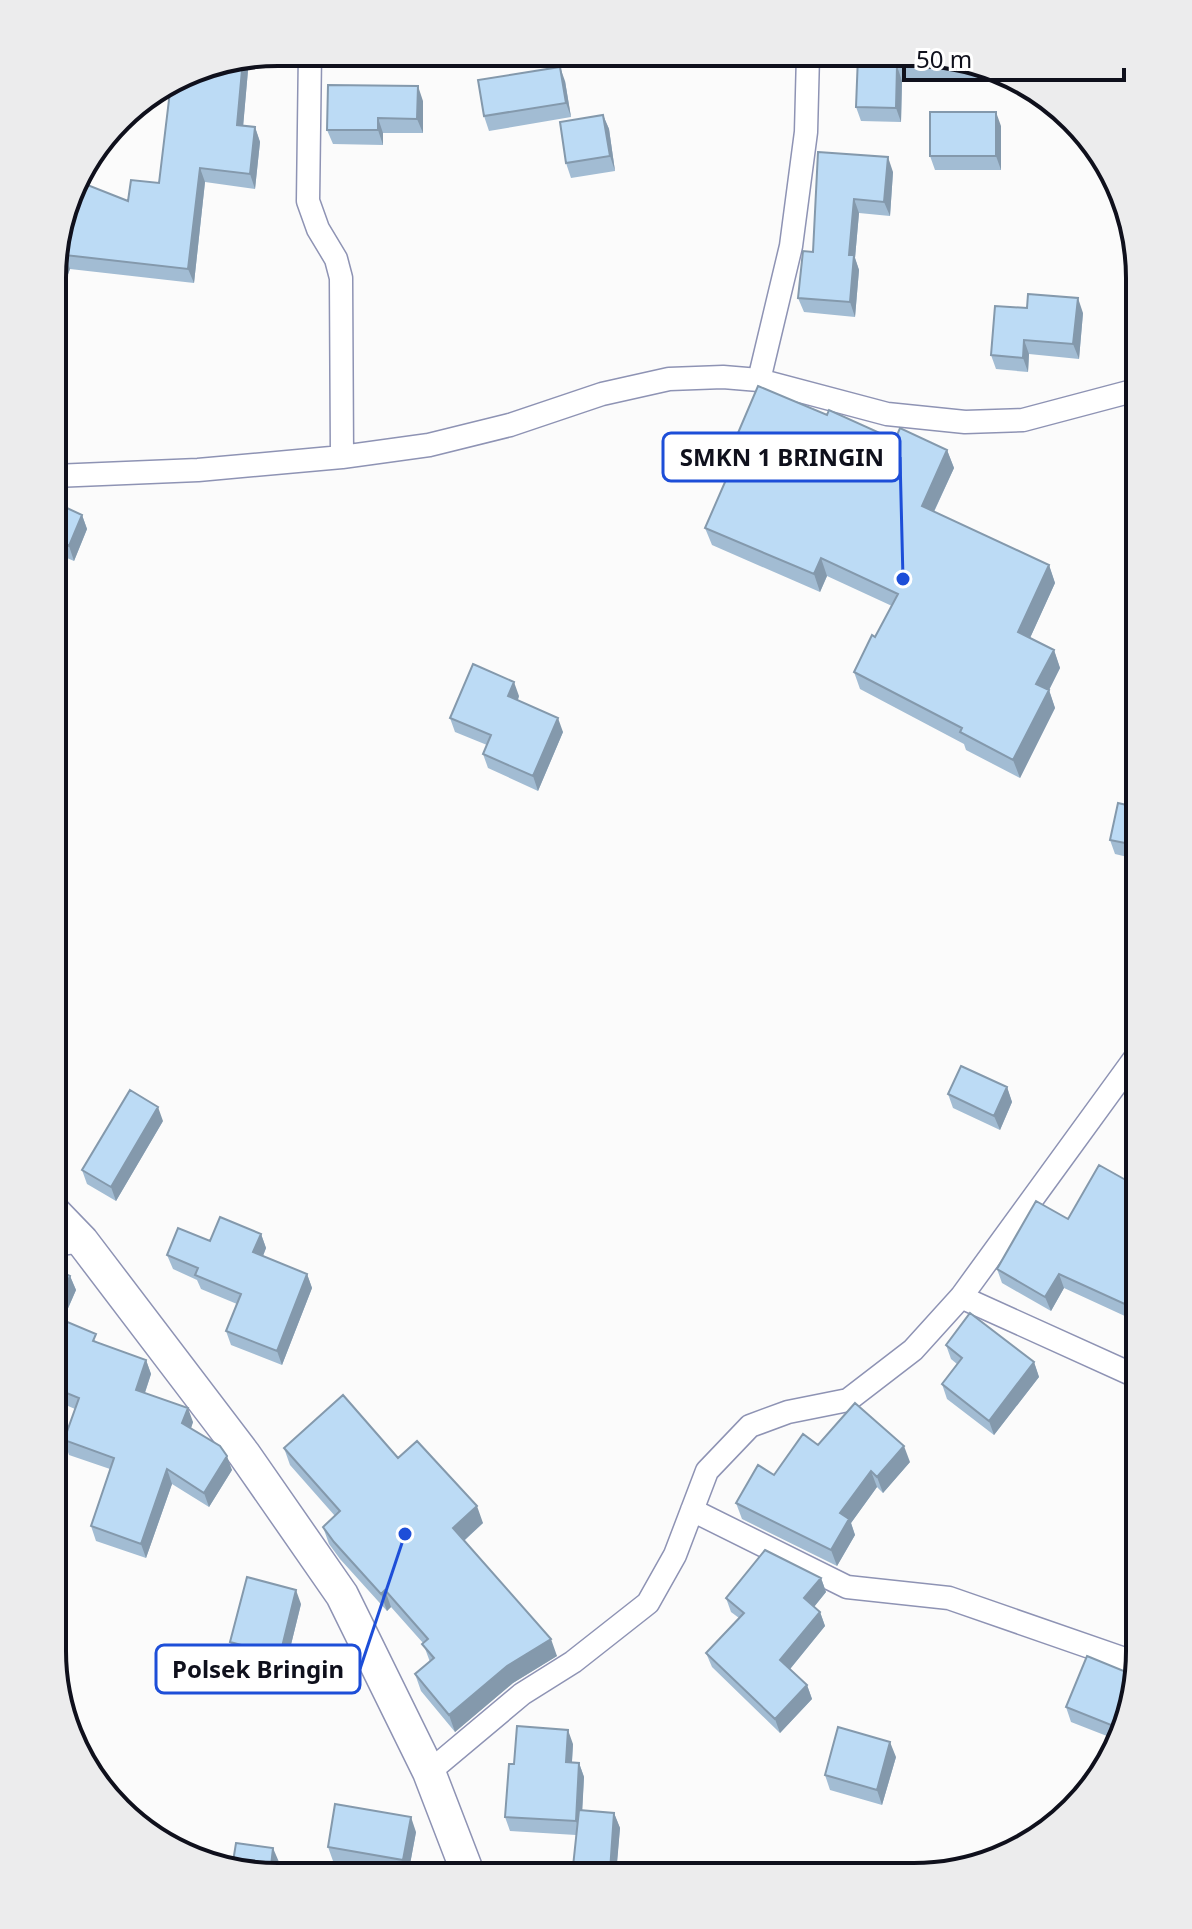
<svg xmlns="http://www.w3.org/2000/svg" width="1192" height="1929" viewBox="0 0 1192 1929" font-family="'Noto Sans',sans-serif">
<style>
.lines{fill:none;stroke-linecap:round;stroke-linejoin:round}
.street-casing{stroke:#8e93b4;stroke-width:25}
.secondary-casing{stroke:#8e93b4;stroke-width:35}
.street{stroke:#fff;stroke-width:22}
.secondary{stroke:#fff;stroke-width:32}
.wall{fill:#a2bcd3}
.shaded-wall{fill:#8499ac}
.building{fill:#bcdbf5;stroke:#8499ac;stroke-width:2}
.rim{fill:none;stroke:#0f101c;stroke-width:4}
.leader{fill:none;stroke:#1d4ed8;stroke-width:3}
.callout-dot{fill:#1d4ed8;stroke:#fff;stroke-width:3}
.callout{fill:#fff;stroke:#1d4ed8;stroke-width:3}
.callout-label{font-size:24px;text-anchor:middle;font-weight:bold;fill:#0f101c}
</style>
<rect width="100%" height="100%" fill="#fbfbfb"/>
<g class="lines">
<defs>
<path id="street" d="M 310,52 L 308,201 L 318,229 L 336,259 L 341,278 L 342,457
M 759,380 L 791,246 L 806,132 L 808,55
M 54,476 L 198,470 L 342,457 L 429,445 L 510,425 L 602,394 L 669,379 L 723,377 L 759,380 L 887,414 L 965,422 L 1023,420 L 1140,389
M 53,1245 L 82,1241
M 961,1297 L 1140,1378
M 692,1510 L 847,1587 L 949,1598 L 1139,1664
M 429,1772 L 522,1694 L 573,1662 L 648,1603 L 675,1555 L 707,1471 L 750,1426 L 788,1412 L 848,1400 L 913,1350 L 961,1297 L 1140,1051"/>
<path id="secondary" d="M 53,1211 L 82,1241 L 244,1454 L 342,1595 L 429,1772 L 469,1876"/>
</defs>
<use href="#street" class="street-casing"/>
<use href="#secondary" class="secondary-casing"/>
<use href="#street" class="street"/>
<use href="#secondary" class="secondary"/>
</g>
<path class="wall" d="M 858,56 L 958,56 L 1005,78 L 902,81 L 901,122 L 861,121 L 856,107 Z
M 249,59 L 243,126 L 255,127 L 260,142 L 255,189 L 205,182 L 194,283 L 70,269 L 62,290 L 54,287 L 54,249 L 128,201 L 159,183 L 169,97 L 150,95 L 192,69 Z
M 565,81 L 571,117 L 489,131 L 484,116 Z
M 423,101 L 423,133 L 383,133 L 383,145 L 333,144 L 327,130 Z
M 603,115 L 609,129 L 615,171 L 571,178 L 566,163 Z
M 1001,126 L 1001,170 L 935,170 L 930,156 Z
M 818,152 L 893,172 L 890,216 L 859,213 L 855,258 L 859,270 L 855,317 L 804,312 L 798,298 L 813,252 Z
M 1083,313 L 1079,359 L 1029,354 L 1028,372 L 996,369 L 991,355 Z
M 827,415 L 895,440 L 947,450 L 954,468 L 934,512 L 1049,565 L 1055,583 L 1030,638 L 1054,650 L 1060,668 L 1049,690 L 1055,708 L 1020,778 L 966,750 L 964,744 L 860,689 L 854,672 L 875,637 L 892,606 L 827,576 L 820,592 L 712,545 L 705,528 L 736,457 L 732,447 Z
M 54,502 L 82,515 L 87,529 L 74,561 L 53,552 Z
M 519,696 L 518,700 L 563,732 L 538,791 L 488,768 L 483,754 L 487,745 L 455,732 L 450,718 Z
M 1140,808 L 1140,860 L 1115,854 L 1110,840 Z
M 1007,1087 L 1012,1102 L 1000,1130 L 953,1108 L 948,1094 Z
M 163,1121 L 116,1201 L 87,1184 L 82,1170 Z
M 1140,1188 L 1140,1323 L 1064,1288 L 1051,1311 L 1002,1283 L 997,1269 L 1068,1219 Z
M 261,1234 L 266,1248 L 263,1256 L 307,1274 L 312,1288 L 282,1365 L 231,1345 L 226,1331 L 237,1304 L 201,1289 L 197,1280 L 173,1269 L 167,1255 L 210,1241 Z
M 53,1268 L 70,1276 L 76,1290 L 63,1320 L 99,1343 L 146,1360 L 151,1374 L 145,1393 L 193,1422 L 191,1428 L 232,1470 L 209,1507 L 172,1484 L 146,1558 L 96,1541 L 91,1526 L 110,1469 L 69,1455 L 64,1440 L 75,1409 L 52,1399 Z
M 946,1345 L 1034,1362 L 1039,1377 L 994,1435 L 947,1399 L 942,1384 L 957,1364 L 951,1359 Z
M 284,1448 L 398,1458 L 483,1523 L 464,1541 L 557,1656 L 513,1683 L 455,1732 L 421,1691 L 415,1674 L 430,1662 L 423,1643 L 391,1607 L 387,1611 L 340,1559 L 329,1544 L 323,1527 L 335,1516 L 290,1465 Z
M 910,1462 L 883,1493 L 877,1487 L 851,1523 L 855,1535 L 837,1566 L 742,1519 L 736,1503 L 774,1475 Z
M 821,1578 L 826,1592 L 814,1607 L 820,1612 L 825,1626 L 790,1669 L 807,1685 L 812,1699 L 780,1733 L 712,1667 L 706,1653 L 739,1618 L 731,1612 L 726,1598 Z
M 301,1604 L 285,1669 L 236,1657 L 230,1642 Z
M 1136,1676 L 1112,1738 L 1071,1722 L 1066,1707 Z
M 573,1744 L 572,1762 L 579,1763 L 584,1777 L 582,1810 L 614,1813 L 620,1828 L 616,1871 L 664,1874 L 664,1876 L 572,1876 L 576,1835 L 510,1831 L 505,1817 L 514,1764 Z
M 896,1757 L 882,1805 L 830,1790 L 825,1775 Z
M 416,1832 L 408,1875 L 333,1861 L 328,1847 Z"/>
<path class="shaded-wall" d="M 249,58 L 249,59 L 242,139 L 237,125 L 243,59 Z
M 897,66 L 902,81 L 901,122 L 896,108 Z
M 560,67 L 565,81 L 571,117 L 566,103 Z
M 418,86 L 423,101 L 423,133 L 417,119 Z
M 996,112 L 1001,126 L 1001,170 L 996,156 Z
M 603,115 L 609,129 L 615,171 L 610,156 Z
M 378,118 L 383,133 L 383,145 L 378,130 Z
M 255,127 L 260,142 L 255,189 L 250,174 Z
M 888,157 L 893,172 L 890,216 L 884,202 Z
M 200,168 L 205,182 L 194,283 L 188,269 Z
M 854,199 L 859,213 L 855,258 L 859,270 L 855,317 L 850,302 L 849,255 Z
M 65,255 L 70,269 L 62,290 L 57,276 Z
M 1078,298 L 1083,313 L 1079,359 L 1073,344 Z
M 1024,340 L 1029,354 L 1028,372 L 1023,358 Z
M 947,450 L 954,468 L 928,524 L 922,506 Z
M 82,515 L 87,529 L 74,561 L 69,546 Z
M 821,558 L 827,576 L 820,592 L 814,574 Z
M 1049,565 L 1055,583 L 1025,649 L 1018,632 Z
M 1054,650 L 1060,668 L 1043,702 L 1036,684 Z
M 514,682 L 519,696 L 514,710 L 508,696 Z
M 1049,690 L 1055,708 L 1020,778 L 1013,760 Z
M 558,718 L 563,732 L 538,791 L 533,776 Z
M 1007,1087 L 1012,1102 L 1000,1130 L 994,1116 Z
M 158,1107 L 163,1121 L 116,1201 L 111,1187 Z
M 261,1234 L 266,1248 L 259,1266 L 253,1252 Z
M 307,1274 L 312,1288 L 282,1365 L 277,1351 Z
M 1059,1274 L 1064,1288 L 1051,1311 L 1045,1297 Z
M 70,1276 L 76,1290 L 58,1331 L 53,1316 Z
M 146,1360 L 151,1374 L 141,1404 L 136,1390 Z
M 1034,1362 L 1039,1377 L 994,1435 L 989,1421 Z
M 188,1408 L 193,1422 L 188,1437 L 182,1423 Z
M 904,1446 L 910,1462 L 883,1493 L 877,1477 Z
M 227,1456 L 232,1470 L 209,1507 L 204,1493 Z
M 167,1469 L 172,1484 L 146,1558 L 141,1544 Z
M 871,1471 L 877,1487 L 851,1523 L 855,1535 L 837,1566 L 831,1550 L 840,1513 Z
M 477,1506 L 483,1523 L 459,1545 L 453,1528 Z
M 821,1578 L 826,1592 L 809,1613 L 804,1598 Z
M 296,1590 L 301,1604 L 285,1669 L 280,1655 Z
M 385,1590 L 391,1607 L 387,1611 L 381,1594 Z
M 820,1612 L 825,1626 L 786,1674 L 780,1660 Z
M 551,1639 L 557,1656 L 513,1683 L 455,1732 L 449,1715 L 507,1666 Z
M 807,1685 L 812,1699 L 780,1733 L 775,1719 Z
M 568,1730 L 573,1744 L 571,1776 L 566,1762 Z
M 890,1742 L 896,1757 L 882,1805 L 877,1790 Z
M 579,1763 L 584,1777 L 581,1835 L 576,1821 Z
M 614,1813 L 620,1828 L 616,1876 L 610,1871 Z
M 411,1817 L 416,1832 L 408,1875 L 403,1860 Z
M 273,1848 L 279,1862 L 277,1875 L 270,1875 Z"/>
<path class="building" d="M 858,56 L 958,56 L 975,64 L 897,66 L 896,108 L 856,107 Z
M 243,59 L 237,125 L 255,127 L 250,174 L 200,168 L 188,269 L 65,255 L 57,276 L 54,275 L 54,249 L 75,180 L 128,201 L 131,180 L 159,183 L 171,83 L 169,83 L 192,69 Z
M 560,67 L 566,103 L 484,116 L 478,80 Z
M 328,85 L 418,86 L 417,119 L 378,118 L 378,130 L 327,130 Z
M 930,112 L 996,112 L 996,156 L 930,156 Z
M 603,115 L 610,156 L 566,163 L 560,122 Z
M 818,152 L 888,157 L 884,202 L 854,199 L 849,255 L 854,255 L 850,302 L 798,298 L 803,251 L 813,252 Z
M 1028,294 L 1078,298 L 1073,344 L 1024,340 L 1023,358 L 991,355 L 995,306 L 1027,308 Z
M 758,386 L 827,415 L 829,410 L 895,440 L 900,428 L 947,450 L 922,506 L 1049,565 L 1018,632 L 1054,650 L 1036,684 L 1049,690 L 1013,760 L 960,732 L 962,728 L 854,672 L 872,635 L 875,637 L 898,594 L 821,558 L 814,574 L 705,528 L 739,450 L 732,447 Z
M 54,502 L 82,515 L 69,546 L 54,539 Z
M 473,664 L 514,682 L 508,696 L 558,718 L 533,776 L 483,754 L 491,735 L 450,718 Z
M 1118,803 L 1140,808 L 1140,846 L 1110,840 Z
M 961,1066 L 1007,1087 L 994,1116 L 948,1094 Z
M 130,1090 L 158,1107 L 111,1187 L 82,1170 Z
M 1099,1165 L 1140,1188 L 1140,1311 L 1059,1274 L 1045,1297 L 997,1269 L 1036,1201 L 1068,1219 Z
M 220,1217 L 261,1234 L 253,1252 L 307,1274 L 277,1351 L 226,1331 L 241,1294 L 195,1275 L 198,1268 L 167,1255 L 178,1228 L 210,1241 Z
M 53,1268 L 70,1276 L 53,1316 L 96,1334 L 93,1341 L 146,1360 L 136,1390 L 188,1408 L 182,1423 L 220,1446 L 227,1456 L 204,1493 L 167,1469 L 141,1544 L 91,1526 L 114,1458 L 64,1440 L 79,1398 L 52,1387 Z
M 970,1313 L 1034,1362 L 989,1421 L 942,1384 L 962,1358 L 946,1345 Z
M 343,1395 L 398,1458 L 417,1441 L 477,1506 L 453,1528 L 551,1639 L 507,1666 L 449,1715 L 415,1674 L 434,1658 L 422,1644 L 428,1639 L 385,1590 L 381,1594 L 334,1542 L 323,1527 L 340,1511 L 284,1448 Z
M 855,1403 L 904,1446 L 877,1477 L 871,1471 L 840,1513 L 849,1519 L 831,1550 L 736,1503 L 758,1465 L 774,1475 L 803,1434 L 818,1445 Z
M 765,1550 L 821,1578 L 804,1598 L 820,1612 L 780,1660 L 807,1685 L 775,1719 L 706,1653 L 744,1613 L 726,1598 Z
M 247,1577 L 296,1590 L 280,1655 L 230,1642 Z
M 1087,1656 L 1136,1676 L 1116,1727 L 1066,1707 Z
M 517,1726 L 568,1730 L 566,1762 L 579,1763 L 576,1821 L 505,1817 L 509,1764 L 514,1764 Z
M 838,1727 L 890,1742 L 877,1790 L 825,1775 Z
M 335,1804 L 411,1817 L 403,1860 L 328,1847 Z
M 579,1810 L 614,1813 L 610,1871 L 664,1874 L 663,1876 L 572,1876 Z
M 236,1843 L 273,1848 L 270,1875 L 248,1875 L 232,1868 Z"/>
<path d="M0 0H1192V1929H0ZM278 66H914A212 212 0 0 1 1126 278V1651A212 212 0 0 1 914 1863H278A212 212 0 0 1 66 1651V278A212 212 0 0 1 278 66Z" fill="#ececed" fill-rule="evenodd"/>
<path class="rim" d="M278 66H914A212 212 0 0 1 1126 278V1651A212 212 0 0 1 914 1863H278A212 212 0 0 1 66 1651V278A212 212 0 0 1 278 66Z"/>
<path class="leader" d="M903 579L900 457M405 1534L360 1669"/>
<g class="callout-dot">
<circle cx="903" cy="579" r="8"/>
<circle cx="405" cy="1534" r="8"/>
</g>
<g class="callout">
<rect x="663" y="433" width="237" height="48" rx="8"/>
<rect x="156" y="1645" width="204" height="48" rx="8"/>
</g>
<g class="callout-label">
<text x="782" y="466">SMKN 1 BRINGIN</text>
<text x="258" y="1678">Polsek Bringin</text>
</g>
<path d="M904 68v12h220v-12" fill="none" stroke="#0f101c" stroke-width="4"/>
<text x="916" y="68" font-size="24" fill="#0f101c" stroke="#ffffff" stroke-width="6" paint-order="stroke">50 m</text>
</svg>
